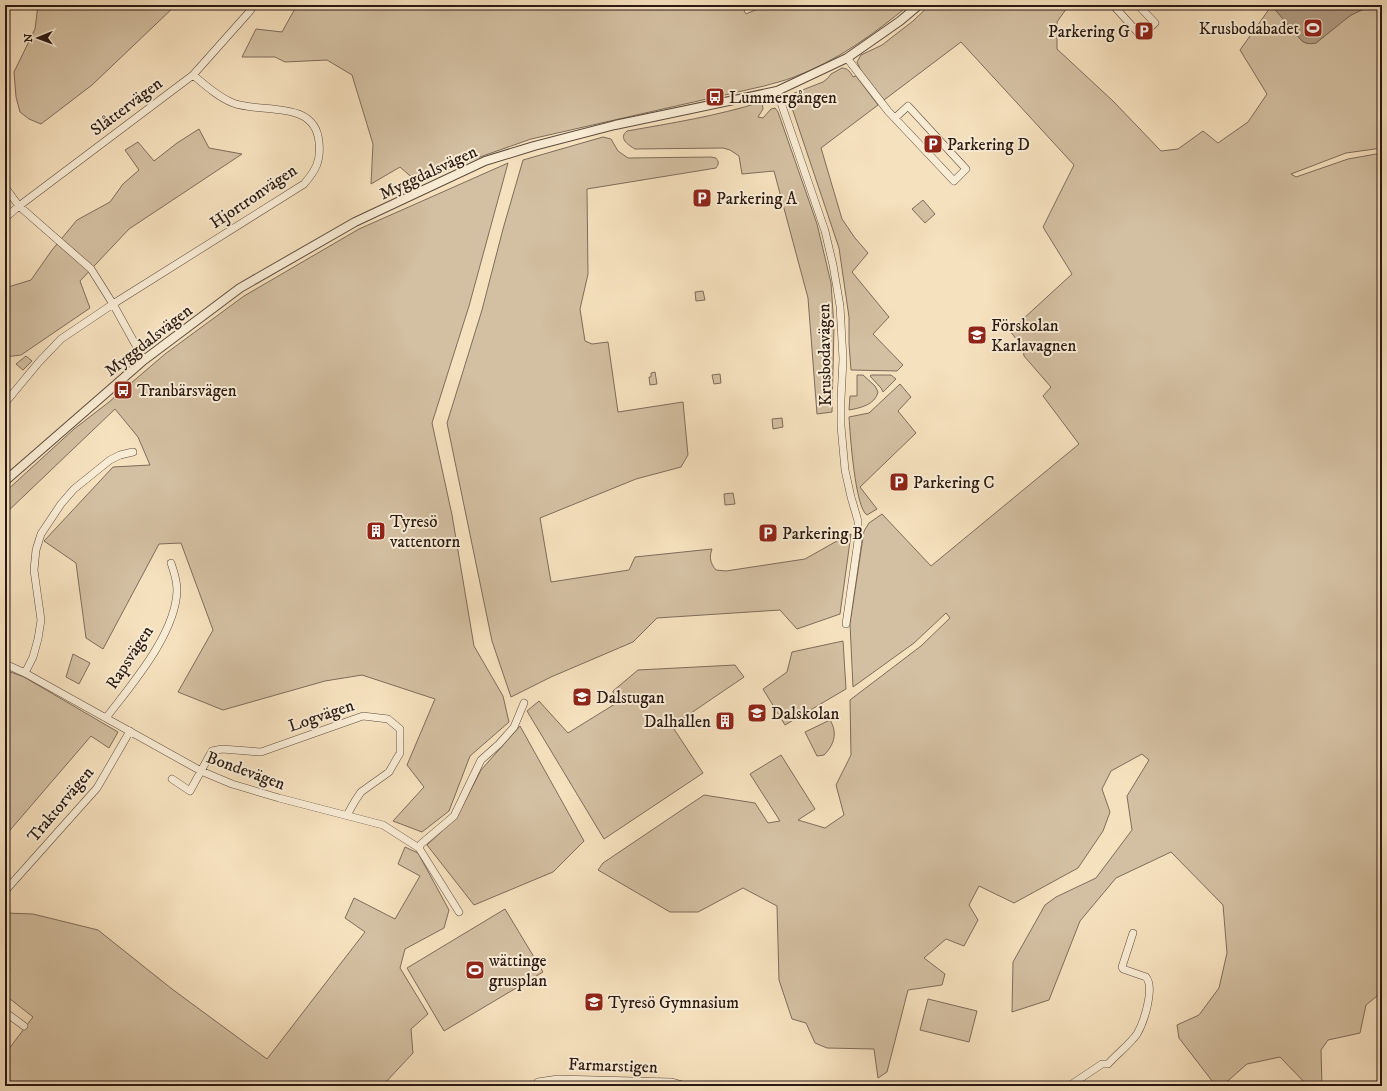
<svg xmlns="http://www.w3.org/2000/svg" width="1387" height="1091" viewBox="0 0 1387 1091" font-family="'IM FELL DW Pica',serif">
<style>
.green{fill:#d3bfa1;stroke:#7e6c5a}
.water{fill:#b19d84;stroke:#7b6856}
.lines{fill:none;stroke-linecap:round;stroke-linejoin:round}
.minor-casing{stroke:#5d4b3d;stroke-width:8}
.tertiary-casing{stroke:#5d4b3d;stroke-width:10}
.minor{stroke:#f9ecd5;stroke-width:7}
.tertiary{stroke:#f9ecd5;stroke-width:8}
.labels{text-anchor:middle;stroke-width:4;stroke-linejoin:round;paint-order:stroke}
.poi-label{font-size:17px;fill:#2a1912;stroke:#f9ecd5;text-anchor:start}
.street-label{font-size:17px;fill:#2a1912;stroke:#f9ecd5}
</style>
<rect width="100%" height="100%" fill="#f6e1be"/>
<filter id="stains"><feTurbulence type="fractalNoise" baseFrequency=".005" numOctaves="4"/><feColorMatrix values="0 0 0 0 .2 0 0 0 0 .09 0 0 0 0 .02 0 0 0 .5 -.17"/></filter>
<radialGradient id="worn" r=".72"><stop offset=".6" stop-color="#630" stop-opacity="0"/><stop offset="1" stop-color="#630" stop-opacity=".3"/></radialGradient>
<path class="green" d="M 38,5 L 176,5 L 92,85 L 41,124 L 29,119 L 20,112 L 16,97 L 14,72 L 35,29 Z
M 297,5 L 741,5 L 746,14 L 767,5 L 909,5 C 874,34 837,61 794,77 C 784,81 774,83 764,86 L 531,139 L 477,158 L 417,182 L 400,167 L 371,184 L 373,144 L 352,75 L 327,60 L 285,62 L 275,57 L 242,57 L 256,29 L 282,32 Z
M 930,5 L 1069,5 L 1057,22 L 1057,49 L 1113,101 L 1161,151 L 1178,149 L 1203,131 L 1218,143 L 1248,122 L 1267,94 L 1240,50 L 1272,5 L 1302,41 C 1307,44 1310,44 1316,43 C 1335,28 1356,5 1382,5 L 1382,148 L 1346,153 L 1291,174 L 1296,177 L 1348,159 L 1382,153 L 1382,992 L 1366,1005 L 1360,1033 L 1328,1040 L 1321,1050 L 1322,1086 L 1308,1086 L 1280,1057 L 1247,1064 L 1222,1086 L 1216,1086 L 1179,1038 L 1177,1025 L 1199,1015 L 1219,988 L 1227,953 L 1223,905 L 1171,852 L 1116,878 L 1080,921 L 1049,1000 L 1012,1012 L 1013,962 L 1045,905 L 1056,897 L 1096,878 L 1132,830 L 1127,796 L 1149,760 L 1142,754 L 1111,771 L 1102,789 L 1110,812 L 1103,831 L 1078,868 L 1014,903 L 979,886 L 969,905 L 978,920 L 964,946 L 946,939 L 924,958 L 945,974 L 942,985 L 908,990 L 887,1072 L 878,1078 L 874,1049 L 827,1048 L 815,1043 L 806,1023 L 792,1019 L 779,980 L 777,906 L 743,888 L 698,912 L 670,912 L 598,870 L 603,863 L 704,795 L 755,803 L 768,823 L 780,821 L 750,774 L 781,755 L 815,809 L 798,820 L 825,828 L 844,815 L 836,785 L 851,755 L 850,700 L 921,646 L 950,618 L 946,613 L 914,643 L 853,687 L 850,624 L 864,531 L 869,523 L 882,514 L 931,566 L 1079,444 L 1043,396 L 1051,387 L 1024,356 L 1023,348 L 1010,331 L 1072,274 L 1043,227 L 1074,165 L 961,42 L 884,100 L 861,71 L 857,62 L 861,55 L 882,45 L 913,21 Z
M 842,68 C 848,68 851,73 853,77 L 856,76 L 878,105 L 821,148 L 842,219 L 855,238 L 868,253 L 852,272 L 889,317 L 873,334 L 903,365 L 897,371 L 851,370 L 849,344 L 849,317 L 839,248 L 789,99 L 792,94 L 823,82 L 828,78 L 831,74 Z
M 761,102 L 762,102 L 763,109 L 758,117 L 763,118 L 771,109 L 775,108 L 778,112 L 817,224 L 831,283 L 834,327 L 832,412 L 817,414 L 808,298 L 774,171 L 742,174 L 739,156 L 730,150 L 723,148 L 635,149 C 628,145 618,138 627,131 C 672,123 717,116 761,102 Z
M 199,129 L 209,148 L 242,154 L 129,229 L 80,281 L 90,308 L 21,355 L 5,357 L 5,288 L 31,280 L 52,250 L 77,220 L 110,202 L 123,184 L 139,170 L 125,150 L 138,142 L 154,161 L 177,143 Z
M 603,137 L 611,139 L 618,151 L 628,158 L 711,157 L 716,158 C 719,162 719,164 716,168 L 587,189 L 588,274 L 580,309 L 585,341 L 592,344 L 608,342 L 618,412 L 683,402 L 688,455 L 681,467 L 636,479 L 540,518 L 551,582 L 629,570 L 635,557 L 712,549 C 709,557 710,563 716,570 L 726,571 L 805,559 L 844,537 L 851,534 L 840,614 L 797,629 L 780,610 L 657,618 L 633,642 L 551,677 L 511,697 L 492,641 L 447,423 L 482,310 L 503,229 L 523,160 Z
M 508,163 L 469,306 L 432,423 L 452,515 L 474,646 L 503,696 L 509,722 L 470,756 L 449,811 L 422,832 L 393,821 L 424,787 L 407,765 L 435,699 L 362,675 L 325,681 L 223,710 L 178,692 L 213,630 L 181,543 L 159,544 L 103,649 L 86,638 L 76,563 L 44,541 L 113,467 L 150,465 L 138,437 L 115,409 L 5,514 L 5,492 L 74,429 L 109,402 L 165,354 L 244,296 L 359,229 Z
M 923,200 L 935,214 L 925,223 L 912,209 Z
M 703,291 L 705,300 L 696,301 L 695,292 Z
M 26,356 L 32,361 L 23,370 L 16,364 Z
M 655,372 L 657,384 L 650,385 L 649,377 L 651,377 L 651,373 Z
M 720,374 L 721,383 L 714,384 L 712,375 Z
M 857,375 L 863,375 L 875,386 L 878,392 C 875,405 860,408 849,410 L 850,396 L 857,396 Z
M 871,375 L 891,375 L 896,379 L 883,392 L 881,388 L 870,376 Z
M 900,384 L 911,397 L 898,411 L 916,433 L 860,487 L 877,509 L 867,515 C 855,508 850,433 849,417 L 869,413 Z
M 782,418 L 783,427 L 773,429 L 772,419 Z
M 733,493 L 735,504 L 725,505 L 724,494 Z
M 843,641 L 846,689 L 785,725 L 763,689 L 787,672 L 792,652 Z
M 73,654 L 90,663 L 79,684 L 66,677 Z
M 735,665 L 744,677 L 672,726 L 703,773 L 604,839 L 527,711 L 539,701 L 568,733 L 615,704 L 613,691 L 638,670 Z
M 5,670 L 24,677 L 118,732 L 109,748 L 91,736 L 5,836 Z
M 830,720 C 838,733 834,745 824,755 L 817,756 L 805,732 Z
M 520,726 L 584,841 L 553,872 L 474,905 L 427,845 L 457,817 L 481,770 Z
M 405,847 L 418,853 L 449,910 L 444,928 L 405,949 L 400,968 L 428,1014 L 411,1029 L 413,1053 L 384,1084 L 385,1086 L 5,1086 L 5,1054 L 33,1017 L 5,995 L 10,968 L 5,965 L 5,913 L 33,914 L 98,930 L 172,989 L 267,1059 L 365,932 L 345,918 L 354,898 L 395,919 L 420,876 L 398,864 Z
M 505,909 L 543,972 L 444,1031 L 407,968 Z
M 928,999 L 977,1011 L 969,1042 L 920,1030 Z"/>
<path class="water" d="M 1271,5 L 1373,5 L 1351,15 L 1316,43 C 1310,44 1307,44 1302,41 Z"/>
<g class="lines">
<defs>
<path id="minor" d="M 1113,5 L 1141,36 L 1155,23 L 1138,5
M 847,58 L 888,111 L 954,181 L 966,169 L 908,106 L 895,118
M 777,91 L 825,231 L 833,265 L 840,306 L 843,359 L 841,399 L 841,426 L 845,470 L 851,497 L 858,521 L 858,541 L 846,624
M 5,187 L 19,206 L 91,269 L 113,304 L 144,360
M 5,218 L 19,206 L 193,75 L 250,11 L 254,5
M 5,403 L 39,362 L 61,339 L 113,304 L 304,184 C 316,170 321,161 319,142 C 315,99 262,114 233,103 C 218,97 205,85 193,75
M 5,664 L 25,673 L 201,771 L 232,784 L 279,798 L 383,825 L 419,848 L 459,912
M 25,673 L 33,657 L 38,639 L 41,620 L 34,570 L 36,550 L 41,534 L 61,504 L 74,489 L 110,460 L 120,455 L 133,452
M 106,718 C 131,685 176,634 177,590 C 177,580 174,572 171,563
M 172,779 L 190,791 L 212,751 L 222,749 L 261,752 L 363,716 L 388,719 L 400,729 L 400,753 L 389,772 L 361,792 L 355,801 L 347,815
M 419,848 L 421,844 L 454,816 L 481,760 L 499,744 L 514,727 L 524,703
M 5,891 L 97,788 L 130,731
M 5,1012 L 24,1026
M 538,1082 L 558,1079 L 672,1082 L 686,1086
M 1069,1086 L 1102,1064 L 1108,1064 C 1116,1055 1131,1043 1137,1034 C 1144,1022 1155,988 1146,977 L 1123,969 L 1122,967 L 1133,933"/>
<path id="tertiary" d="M 5,481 L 144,360 L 240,288 L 355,222 L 485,161 L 534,146 L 615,125 L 777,91 L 847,58 L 900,21 L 919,5"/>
</defs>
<use href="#minor" class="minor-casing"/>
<use href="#tertiary" class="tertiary-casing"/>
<use href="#minor" class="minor"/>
<use href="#tertiary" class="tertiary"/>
</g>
<defs>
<symbol id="stadium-square" viewBox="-11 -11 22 22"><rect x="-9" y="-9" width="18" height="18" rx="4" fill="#8f2418" stroke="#f9ecd5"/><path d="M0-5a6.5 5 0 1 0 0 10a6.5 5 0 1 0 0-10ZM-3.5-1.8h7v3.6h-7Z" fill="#fff"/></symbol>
<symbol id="parking-square" viewBox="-11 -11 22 22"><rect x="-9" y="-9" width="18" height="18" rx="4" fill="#8f2418" stroke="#f9ecd5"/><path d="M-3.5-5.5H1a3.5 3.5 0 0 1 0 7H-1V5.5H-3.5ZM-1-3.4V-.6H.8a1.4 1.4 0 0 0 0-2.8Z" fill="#fff"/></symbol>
<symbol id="bus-square" viewBox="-11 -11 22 22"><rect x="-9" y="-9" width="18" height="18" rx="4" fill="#8f2418" stroke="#f9ecd5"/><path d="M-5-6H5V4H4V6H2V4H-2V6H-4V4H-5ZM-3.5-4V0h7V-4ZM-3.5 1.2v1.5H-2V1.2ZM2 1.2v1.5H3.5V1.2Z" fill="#fff"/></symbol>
<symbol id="school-square" viewBox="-11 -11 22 22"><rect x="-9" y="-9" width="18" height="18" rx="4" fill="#8f2418" stroke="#f9ecd5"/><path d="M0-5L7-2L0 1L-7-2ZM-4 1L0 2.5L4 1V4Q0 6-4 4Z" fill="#fff"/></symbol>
<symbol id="building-square" viewBox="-11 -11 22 22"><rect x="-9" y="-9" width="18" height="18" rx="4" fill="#8f2418" stroke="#f9ecd5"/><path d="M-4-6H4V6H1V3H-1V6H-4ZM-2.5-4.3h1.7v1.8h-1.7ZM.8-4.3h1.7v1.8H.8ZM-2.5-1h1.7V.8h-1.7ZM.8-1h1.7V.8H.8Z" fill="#fff"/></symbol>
</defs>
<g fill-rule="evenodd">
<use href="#stadium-square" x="1302" y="17" width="22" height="22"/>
<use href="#parking-square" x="1133" y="20" width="22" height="22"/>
<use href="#bus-square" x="704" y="86" width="22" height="22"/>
<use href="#parking-square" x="922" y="133" width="22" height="22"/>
<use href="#parking-square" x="691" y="187" width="22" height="22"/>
<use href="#school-square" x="966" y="324" width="22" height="22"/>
<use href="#bus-square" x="112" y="379" width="22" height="22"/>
<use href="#parking-square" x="888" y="471" width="22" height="22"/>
<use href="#building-square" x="365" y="520" width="22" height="22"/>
<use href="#parking-square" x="757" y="522" width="22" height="22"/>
<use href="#school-square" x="571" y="686" width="22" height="22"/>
<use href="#school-square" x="746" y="702" width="22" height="22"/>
<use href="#building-square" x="714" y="710" width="22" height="22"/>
<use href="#stadium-square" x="464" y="959" width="22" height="22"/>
<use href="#school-square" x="583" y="991" width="22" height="22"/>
</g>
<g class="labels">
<g class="poi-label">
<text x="1299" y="34" text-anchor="end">Krusbodabadet</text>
<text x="1130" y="37" text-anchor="end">Parkering G</text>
<text x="729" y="103">Lummergången</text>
<text x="947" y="150">Parkering D</text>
<text x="716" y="204">Parkering A</text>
<text x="991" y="331">Förskolan<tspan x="991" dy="20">Karlavagnen</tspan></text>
<text x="137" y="396">Tranbärsvägen</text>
<text x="913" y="488">Parkering C</text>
<text x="390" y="527">Tyresö<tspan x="390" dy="20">vattentorn</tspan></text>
<text x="782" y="539">Parkering B</text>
<text x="596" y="703">Dalstugan</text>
<text x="771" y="719">Dalskolan</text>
<text x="711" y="727" text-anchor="end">Dalhallen</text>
<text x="489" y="966">wättinge<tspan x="489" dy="20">grusplan</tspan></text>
<text x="608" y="1008">Tyresö Gymnasium</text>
</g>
<g class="street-label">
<text transform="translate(126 106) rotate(-37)" y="6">Slåttervägen</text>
<text transform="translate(428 172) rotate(-25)" y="6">Myggdalsvägen</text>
<text transform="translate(253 196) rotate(-34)" y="6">Hjortronvägen</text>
<text transform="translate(148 340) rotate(-38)" y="6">Myggdalsvägen</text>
<text transform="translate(824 355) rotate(-91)" y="6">Krusbodavägen</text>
<text transform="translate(129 657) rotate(-57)" y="6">Rapsvägen</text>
<text transform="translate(321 715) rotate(-19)" y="6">Logvägen</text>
<text transform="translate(246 770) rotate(20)" y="6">Bondevägen</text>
<text transform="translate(60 804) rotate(-50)" y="6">Traktorvägen</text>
<text transform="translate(613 1065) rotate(2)" y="6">Farmarstigen</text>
</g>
</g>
<rect width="1387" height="1091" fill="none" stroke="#f6e1be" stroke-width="20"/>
<rect x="6" y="6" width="1375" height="1079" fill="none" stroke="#2a1912" stroke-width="2"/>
<rect x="10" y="10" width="1367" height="1071" fill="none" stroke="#2a1912"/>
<g transform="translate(38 38) rotate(269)" stroke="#f9ecd5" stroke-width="3" paint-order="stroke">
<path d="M0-3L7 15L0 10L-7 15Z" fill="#2a1912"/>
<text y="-6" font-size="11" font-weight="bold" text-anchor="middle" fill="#2a1912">N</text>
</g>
<rect width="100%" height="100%" filter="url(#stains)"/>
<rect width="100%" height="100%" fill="url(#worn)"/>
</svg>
